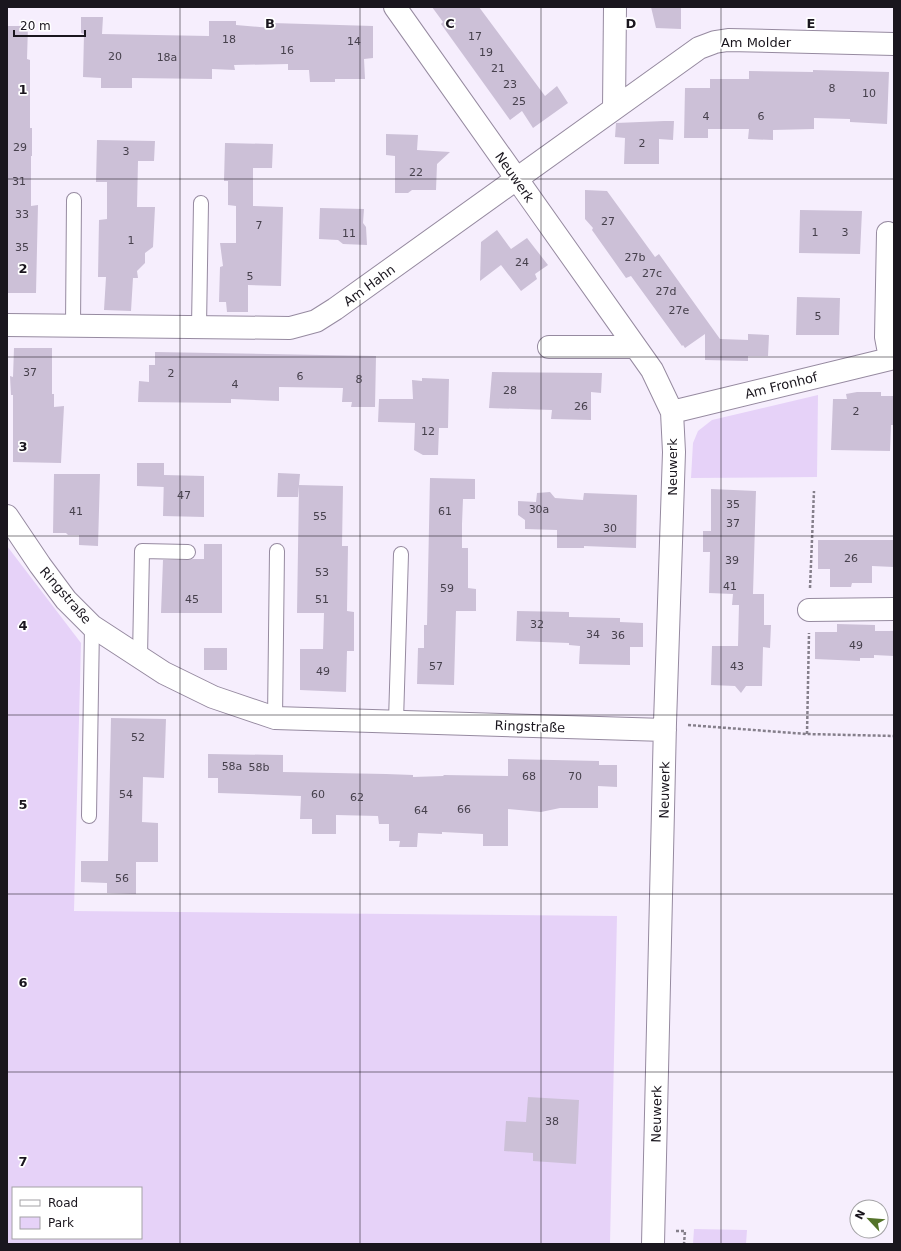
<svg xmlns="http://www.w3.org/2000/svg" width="901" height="1251" viewBox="0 0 901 1251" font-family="'DejaVu Sans',sans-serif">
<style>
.green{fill:#e6d2f8;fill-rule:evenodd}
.building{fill:#ccc0d7}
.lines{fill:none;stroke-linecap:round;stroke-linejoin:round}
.service-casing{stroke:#968aa0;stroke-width:16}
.minor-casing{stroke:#968aa0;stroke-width:24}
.path{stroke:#857f8b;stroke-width:2.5;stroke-dasharray:3 2;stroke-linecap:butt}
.service{stroke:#fff;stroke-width:14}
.minor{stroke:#fff;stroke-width:22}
.grid{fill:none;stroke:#1a161e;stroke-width:1;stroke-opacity:0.55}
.labels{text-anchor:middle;stroke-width:3.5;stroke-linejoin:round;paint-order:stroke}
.number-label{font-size:11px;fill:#46404c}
.street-label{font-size:13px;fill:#1a161e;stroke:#fff}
.grid-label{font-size:13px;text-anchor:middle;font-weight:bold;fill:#1a161e;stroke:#fff;stroke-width:3.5;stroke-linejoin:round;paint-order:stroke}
</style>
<rect width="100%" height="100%" fill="#f6eefd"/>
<path class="green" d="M 818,395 L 817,477 L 691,478 L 693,443 L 698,431 L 712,420 Z
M 7,546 L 81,643 L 74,911 L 617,916 L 610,1244 L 7,1244 ZM 13,1188 L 141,1188 L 141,1238 L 13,1238 Z
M 694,1229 L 747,1230 L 746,1244 L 693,1244 Z"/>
<path class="building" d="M 432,7 L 479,7 L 545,96 L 557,86 L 568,103 L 533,128 L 522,111 L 510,120 L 441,24 L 443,22 Z
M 651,7 L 681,7 L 681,29 L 656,28 Z
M 81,17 L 103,17 L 102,34 L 209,36 L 209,21 L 236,21 L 236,25 L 272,28 L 272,23 L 373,26 L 373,58 L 364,59 L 365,79 L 335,79 L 335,82 L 310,82 L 309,70 L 288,70 L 288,64 L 234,65 L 235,70 L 212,69 L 212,79 L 132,78 L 132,88 L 101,88 L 101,78 L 83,77 L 84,34 L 81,33 Z
M 7,26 L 28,26 L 27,59 L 30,60 L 30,128 L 32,128 L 32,156 L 31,156 L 31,206 L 38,205 L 36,293 L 7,293 Z
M 813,70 L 889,72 L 887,124 L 850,122 L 850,119 L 814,118 L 814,129 L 773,130 L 773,140 L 748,139 L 749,129 L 708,129 L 708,138 L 684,138 L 685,88 L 710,88 L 710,79 L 749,79 L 749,71 L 813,72 Z
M 664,121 L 674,121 L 673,140 L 659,139 L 659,164 L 624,164 L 625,138 L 615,137 L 616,123 Z
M 386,134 L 418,135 L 417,150 L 450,152 L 437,164 L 436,190 L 412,190 L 408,193 L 395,193 L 395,156 L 386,155 Z
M 97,140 L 155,141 L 154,161 L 138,161 L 137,207 L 155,207 L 153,247 L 145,253 L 145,263 L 137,271 L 138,278 L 133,278 L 131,311 L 104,310 L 106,277 L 98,277 L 99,220 L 107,219 L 107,182 L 96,182 Z
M 225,143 L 273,144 L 272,168 L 253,168 L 253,206 L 283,207 L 281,286 L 248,285 L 248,312 L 227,312 L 226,302 L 219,302 L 220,267 L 223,266 L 220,243 L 236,243 L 236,206 L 228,205 L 228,181 L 224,181 Z
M 585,190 L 607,191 L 655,257 L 659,254 L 720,339 L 748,340 L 748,334 L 769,335 L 768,356 L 748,356 L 748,361 L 705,360 L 705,334 L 685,348 L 683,345 L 682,346 L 631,276 L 626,278 L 592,230 L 593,228 L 585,219 Z
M 320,208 L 364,209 L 363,223 L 366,227 L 367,245 L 343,244 L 338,240 L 319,239 Z
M 800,210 L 862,211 L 860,254 L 799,253 Z
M 497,230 L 511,249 L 527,238 L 548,265 L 535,274 L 537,279 L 521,291 L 501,265 L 480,281 L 481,242 Z
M 797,297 L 840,298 L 839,335 L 796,335 Z
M 14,348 L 52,348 L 52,394 L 54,394 L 54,407 L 64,406 L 61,463 L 13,462 L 13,395 L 11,395 L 10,376 L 13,377 Z
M 155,352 L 376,356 L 375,407 L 351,407 L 352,402 L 342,402 L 343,388 L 279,387 L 279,401 L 231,399 L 231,403 L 138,402 L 139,381 L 149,382 L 149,365 L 155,365 Z
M 492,372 L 602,373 L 601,393 L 591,392 L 591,420 L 551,419 L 552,410 L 489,408 Z
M 422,378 L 449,379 L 448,428 L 439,428 L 438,455 L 423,455 L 414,450 L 415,423 L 378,422 L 379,399 L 413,399 L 412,380 L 422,381 Z
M 857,392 L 881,392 L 881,396 L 894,396 L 894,425 L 891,425 L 890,451 L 831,450 L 833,399 L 847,399 L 846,394 Z
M 137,463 L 164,463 L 164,487 L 137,486 Z
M 278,473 L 300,474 L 299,485 L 343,486 L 342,546 L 348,546 L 347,611 L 354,612 L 354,651 L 347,651 L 346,692 L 300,690 L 300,649 L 323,649 L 324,613 L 297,613 L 299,486 L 298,497 L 277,497 Z
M 54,474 L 100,474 L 98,546 L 79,545 L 79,535 L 68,535 L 66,533 L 53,533 Z
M 164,475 L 204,476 L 204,517 L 163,516 Z
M 430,478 L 475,479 L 475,499 L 463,499 L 462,524 L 462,548 L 468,548 L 468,588 L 476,589 L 476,611 L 456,611 L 454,685 L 417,684 L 418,648 L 424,648 L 424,625 L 427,625 Z
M 711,489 L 756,491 L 753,594 L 764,594 L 764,625 L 771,625 L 770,648 L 763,647 L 762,686 L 746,686 L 741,693 L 735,686 L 711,685 L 712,646 L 738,646 L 739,605 L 732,605 L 733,594 L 709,593 L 710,552 L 703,552 L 703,531 L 711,531 Z
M 550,492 L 555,498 L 583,500 L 584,493 L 637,495 L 636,548 L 584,546 L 584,548 L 557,548 L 557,530 L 525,529 L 525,520 L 518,515 L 518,501 L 536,502 L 537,493 Z
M 818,540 L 894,540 L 894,567 L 872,566 L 872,583 L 852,583 L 851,587 L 830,587 L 830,569 L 818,569 Z
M 204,544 L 222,544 L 222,613 L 161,613 L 163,560 L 188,560 L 193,559 L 204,559 Z
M 517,611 L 569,612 L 569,617 L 620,618 L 620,622 L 643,623 L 643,647 L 630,647 L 630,665 L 579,664 L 580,646 L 569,645 L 569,643 L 516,641 Z
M 837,624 L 875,625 L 875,631 L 894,631 L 894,656 L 874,655 L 874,658 L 860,658 L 860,661 L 815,659 L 815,632 L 837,632 Z
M 204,648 L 227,648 L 227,670 L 204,670 Z
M 111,718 L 166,719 L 164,778 L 143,777 L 142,822 L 158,823 L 158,862 L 136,862 L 136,894 L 107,893 L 107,883 L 81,882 L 81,861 L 108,861 Z
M 208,754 L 283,755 L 283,772 L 386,774 L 413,775 L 413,777 L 443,776 L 444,775 L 508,776 L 508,759 L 599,761 L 599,765 L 617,765 L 617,787 L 598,786 L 598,808 L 560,808 L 541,812 L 508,809 L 508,846 L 483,846 L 483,834 L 442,832 L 442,834 L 418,833 L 417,847 L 399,847 L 400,841 L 389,841 L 389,824 L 379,824 L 378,816 L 336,815 L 336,834 L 312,834 L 312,819 L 300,819 L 301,796 L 218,793 L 218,778 L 208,778 Z
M 528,1097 L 579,1100 L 576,1164 L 533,1161 L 533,1153 L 504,1151 L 506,1121 L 526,1122 Z"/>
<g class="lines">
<defs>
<path id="service" d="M 73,326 L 74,200
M 199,327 L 201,203
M 140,657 L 142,551 L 188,552
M 275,718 L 277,551
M 396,721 L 401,554
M 89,816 L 92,626"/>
<path id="minor" d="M 395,7 L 652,370 L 672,412 L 674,452 L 665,723 L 653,1244
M 614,108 L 615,7
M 888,233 L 886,337 L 890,358
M 7,325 L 290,328 L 316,321 L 335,309 L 699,48 L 715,42 L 728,40 L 894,44
M 549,347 L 635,347
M 672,412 L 894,358
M 7,516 L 40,565 L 66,600 L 92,626 L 164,673 L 213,697 L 275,718 L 665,730
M 809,610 L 894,609"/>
</defs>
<use href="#service" class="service-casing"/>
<use href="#minor" class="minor-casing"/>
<path class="path" d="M 810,588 L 814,491
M 688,725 L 807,734 L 894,736
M 807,734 L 809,633
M 676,1231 L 685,1231 L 684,1244"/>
<use href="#service" class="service"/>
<use href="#minor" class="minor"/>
</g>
<path class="grid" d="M 180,7 L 180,1244M 360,7 L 360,1244M 541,7 L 541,1244M 721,7 L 721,1244M 7,179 L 894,179M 7,357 L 894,357M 7,536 L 894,536M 7,715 L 894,715M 7,894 L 894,894M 7,1072 L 894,1072"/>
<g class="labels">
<g class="number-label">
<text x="475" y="40">17</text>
<text x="229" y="43">18</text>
<text x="354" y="45">14</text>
<text x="287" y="54">16</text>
<text x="486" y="56">19</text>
<text x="115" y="60">20</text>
<text x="167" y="61">18a</text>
<text x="498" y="72">21</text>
<text x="510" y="88">23</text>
<text x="832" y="92">8</text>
<text x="869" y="97">10</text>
<text x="519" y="105">25</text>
<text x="706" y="120">4</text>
<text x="761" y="120">6</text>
<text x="642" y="147">2</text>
<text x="20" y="151">29</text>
<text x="126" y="155">3</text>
<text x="416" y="176">22</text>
<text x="19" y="185">31</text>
<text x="22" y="218">33</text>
<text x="608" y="225">27</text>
<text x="259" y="229">7</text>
<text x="815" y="236">1</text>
<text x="845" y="236">3</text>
<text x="349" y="237">11</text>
<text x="131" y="244">1</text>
<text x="22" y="251">35</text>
<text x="635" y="261">27b</text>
<text x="522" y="266">24</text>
<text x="652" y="277">27c</text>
<text x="250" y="280">5</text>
<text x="666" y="295">27d</text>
<text x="679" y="314">27e</text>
<text x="818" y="320">5</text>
<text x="30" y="376">37</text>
<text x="171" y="377">2</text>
<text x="300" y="380">6</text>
<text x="359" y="383">8</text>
<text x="235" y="388">4</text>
<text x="510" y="394">28</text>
<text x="581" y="410">26</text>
<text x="856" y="415">2</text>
<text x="428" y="435">12</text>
<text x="184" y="499">47</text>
<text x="733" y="508">35</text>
<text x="539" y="513">30a</text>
<text x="76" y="515">41</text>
<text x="445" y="515">61</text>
<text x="320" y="520">55</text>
<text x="733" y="527">37</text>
<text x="610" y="532">30</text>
<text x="851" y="562">26</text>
<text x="732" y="564">39</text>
<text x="322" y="576">53</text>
<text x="730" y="590">41</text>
<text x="447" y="592">59</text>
<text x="192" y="603">45</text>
<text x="322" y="603">51</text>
<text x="537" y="628">32</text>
<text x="593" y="638">34</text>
<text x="618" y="639">36</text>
<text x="856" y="649">49</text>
<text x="436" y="670">57</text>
<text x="737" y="670">43</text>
<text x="323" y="675">49</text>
<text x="138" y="741">52</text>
<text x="232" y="770">58a</text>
<text x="259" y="771">58b</text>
<text x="529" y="780">68</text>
<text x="575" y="780">70</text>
<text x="126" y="798">54</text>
<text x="318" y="798">60</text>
<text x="357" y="801">62</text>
<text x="464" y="813">66</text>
<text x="421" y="814">64</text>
<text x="122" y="882">56</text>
<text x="552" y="1125">38</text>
</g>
<g class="street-label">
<text x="756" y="47">Am Molder</text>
<text transform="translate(515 177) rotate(55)" y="5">Neuwerk</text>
<text transform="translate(369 285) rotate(-36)" y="5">Am Hahn</text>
<text transform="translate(781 385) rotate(-14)" y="5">Am Fronhof</text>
<text transform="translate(672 467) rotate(-90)" y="5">Neuwerk</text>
<text transform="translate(66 595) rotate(49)" y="5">Ringstraße</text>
<text transform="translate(530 726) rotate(2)" y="5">Ringstraße</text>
<text transform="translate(664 790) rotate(-89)" y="5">Neuwerk</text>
<text transform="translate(656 1114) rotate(-89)" y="5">Neuwerk</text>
</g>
</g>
<g class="grid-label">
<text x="270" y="28">B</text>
<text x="450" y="28">C</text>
<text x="631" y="28">D</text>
<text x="811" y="28">E</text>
<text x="23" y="94">1</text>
<text x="23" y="273">2</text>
<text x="23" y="451">3</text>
<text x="23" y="630">4</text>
<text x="23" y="809">5</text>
<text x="23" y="987">6</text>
<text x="23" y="1166">7</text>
</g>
<rect width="901" height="1251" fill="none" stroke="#1a161e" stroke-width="16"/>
<rect x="12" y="1187" width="130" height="52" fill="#ffffff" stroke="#a3a2a5"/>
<rect x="20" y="1200" width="20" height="6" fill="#ffffff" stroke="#a3a2a5"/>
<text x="48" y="1207" font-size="12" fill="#1a161e">Road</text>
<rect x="20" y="1217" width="20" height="12" fill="#e6d2f8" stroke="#a3a2a5"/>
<text x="48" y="1227" font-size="12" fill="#1a161e">Park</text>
<g transform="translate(869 1219) rotate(296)"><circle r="19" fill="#ffffff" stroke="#a3a2a5"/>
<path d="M0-3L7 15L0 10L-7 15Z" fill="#547329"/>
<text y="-6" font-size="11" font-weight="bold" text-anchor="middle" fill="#1a161e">N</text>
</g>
<path d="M14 30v6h71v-6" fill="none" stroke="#1a161e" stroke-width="2"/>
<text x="20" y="30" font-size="12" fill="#1a161e" stroke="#ffffff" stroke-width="3" paint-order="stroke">20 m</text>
</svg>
